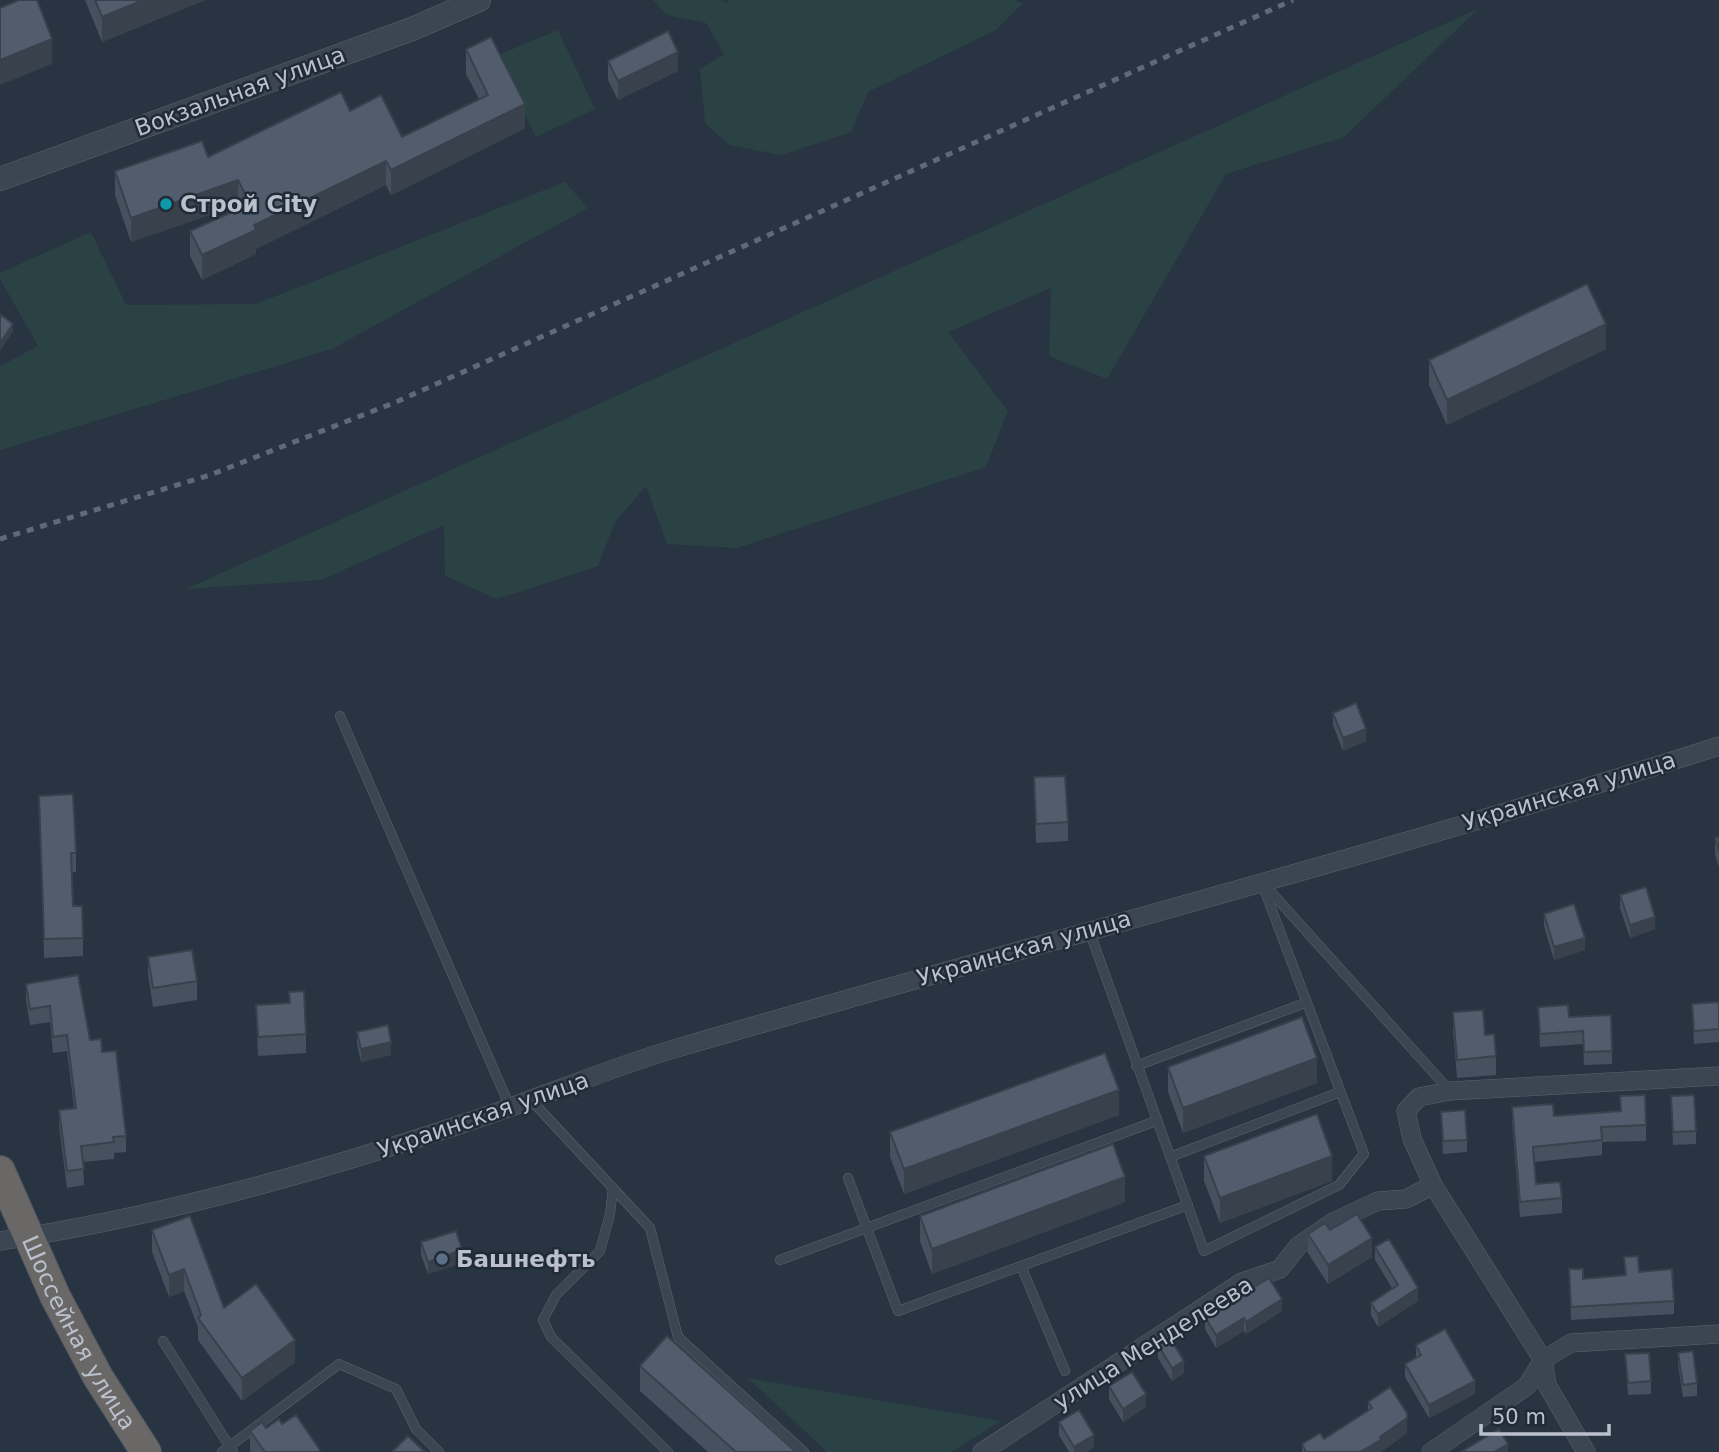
<svg xmlns="http://www.w3.org/2000/svg" width="1719" height="1452" viewBox="0 0 1719 1452" font-family="'DejaVu Sans',sans-serif">
<style>
.green{fill:#2b4244}
.lines{fill:none;stroke-linecap:round;stroke-linejoin:round}
.service-casing{stroke:#5b646f;stroke-width:10}
.minor-casing{stroke:#5b646f;stroke-width:19}
.tertiary-casing{stroke:#5b646f;stroke-width:24}
.trunk-casing{stroke:#47505c;stroke-width:32}
.service{stroke:#3c4652;stroke-width:9}
.minor{stroke:#3c4652;stroke-width:18}
.tertiary{stroke:#3c4652;stroke-width:23}
.trunk{stroke:#696866;stroke-width:30}
.rail{stroke:#5f6a78;stroke-width:5;stroke-dasharray:7 7;stroke-linecap:butt}
.wall{fill:#46505e}
.shaded-wall{fill:#39414c}
.building{fill:#515d6d;stroke:#39414c;stroke-width:2}
.culture-dot{fill:#0f9aa8;stroke:#212a37;stroke-width:2.5}
.service-dot{fill:#5c6f8a;stroke:#212a37;stroke-width:2.5}
.labels{text-anchor:middle;stroke-width:5;stroke-linejoin:round;paint-order:stroke}
.street-label{font-size:23px;fill:#bac1cc;stroke:#212a37}
.poi-label{font-size:23px;font-weight:bold;fill:#bac1cc;stroke:#212a37;text-anchor:start}
</style>
<rect width="100%" height="100%" fill="#283442"/>
<path class="green" d="M 653,0 L 723,0 L 726,4 L 730,0 L 1014,0 L 1023,3 L 996,30 L 868,92 L 851,132 L 781,155 L 729,145 L 705,123 L 700,69 L 724,54 L 706,23 L 667,15 Z
M 1478,9 L 1344,137 L 1226,174 L 1107,379 L 1049,356 L 1051,288 L 948,332 L 1008,411 L 986,467 L 737,548 L 667,544 L 646,486 L 615,522 L 598,566 L 497,599 L 445,576 L 444,525 L 321,580 L 186,589 Z
M 558,30 L 595,109 L 536,137 L 494,57 Z
M 565,182 L 588,208 L 332,349 L 0,450 L 0,366 L 38,346 L 0,279 L 0,273 L 91,232 L 126,305 L 256,304 Z
M 748,1378 L 1001,1421 L 951,1452 L 827,1452 Z"/>
<g class="lines">
<defs>
<path id="service" d="M 340,716 L 510,1107
M 1089,930 L 1204,1251 L 1339,1185 L 1364,1154 L 1261,881 L 1450,1091
M 1136,1066 L 1305,1003
M 531,1100 L 650,1228 L 678,1337 L 804,1452
M 1170,1157 L 1340,1092
M 848,1178 L 898,1311 L 1188,1205
M 613,1188 L 610,1214 L 600,1251 L 556,1295 L 543,1320 L 551,1337 L 668,1452
M 780,1260 L 1156,1121
M 1021,1266 L 1065,1371
M 163,1341 L 233,1452
M 222,1452 L 339,1364 L 396,1389 L 416,1429 L 439,1452"/>
<path id="minor" d="M 0,1241 C 157,1217 311,1174 462,1124 C 533,1101 602,1070 674,1049 C 1022,947 1374,857 1719,746
M 982,1452 L 1242,1282 L 1280,1269 L 1298,1246 L 1333,1222 L 1378,1201 L 1406,1199 L 1433,1185
M 1431,1452 L 1527,1386 L 1543,1360 L 1571,1343 L 1719,1334
M 1586,1452 L 1547,1385 L 1543,1360 L 1433,1185 L 1412,1139 L 1406,1111 L 1419,1097 L 1450,1091 L 1719,1076"/>
<path id="tertiary" d="M 0,179 L 412,29 L 479,0"/>
<g id="trunk">
<path id="s1" d="M 0,1171 L 55,1296 L 98,1377 L 146,1452"/>
</g>
</defs>
<use href="#service" class="service-casing"/>
<use href="#minor" class="minor-casing"/>
<use href="#tertiary" class="tertiary-casing"/>
<use href="#trunk" class="trunk-casing"/>
<use href="#service" class="service"/>
<use href="#minor" class="minor"/>
<use href="#tertiary" class="tertiary"/>
<use href="#trunk" class="trunk"/>
<path class="rail" d="M 0,539 L 210,475 L 396,402 L 1293,0"/>
</g>
<path class="wall" d="M 85,0 L 205,0 L 102,42 Z
M 466,49 L 525,128 L 391,195 L 386,185 L 256,249 L 256,254 L 202,280 L 190,256 L 190,231 L 240,209 L 238,205 L 131,242 L 115,195 L 115,171 L 208,157 L 402,137 L 479,99 L 466,74 Z
M 608,61 L 678,71 L 618,100 L 608,80 Z
M 1606,349 L 1447,425 L 1429,385 L 1429,360 Z
M 1333,713 L 1366,741 L 1343,751 L 1333,725 Z
M 1034,777 L 1068,822 L 1068,841 L 1036,843 Z
M 39,796 L 76,853 L 76,872 L 71,872 L 73,906 L 83,938 L 83,956 L 44,958 Z
M 1719,837 L 1719,867 L 1715,855 L 1715,838 Z
M 1620,895 L 1655,929 L 1630,938 L 1620,908 Z
M 1544,914 L 1585,950 L 1554,960 L 1544,926 Z
M 148,957 L 197,981 L 197,1000 L 153,1007 L 148,975 Z
M 26,984 L 102,1052 L 126,1136 L 126,1152 L 114,1153 L 114,1159 L 83,1162 L 84,1185 L 67,1188 L 59,1126 L 59,1110 L 74,1108 L 67,1051 L 53,1053 L 50,1022 L 30,1025 L 26,1000 Z
M 289,992 L 306,1034 L 306,1053 L 258,1056 L 256,1005 L 289,1003 Z
M 1719,1002 L 1719,1042 L 1694,1044 L 1692,1004 Z
M 1538,1007 L 1569,1017 L 1612,1051 L 1612,1064 L 1584,1065 L 1583,1044 L 1540,1047 Z
M 1453,1012 L 1485,1035 L 1496,1056 L 1496,1075 L 1457,1078 L 1453,1031 Z
M 357,1032 L 391,1055 L 361,1062 L 357,1044 Z
M 1168,1067 L 1317,1083 L 1183,1133 L 1168,1092 Z
M 1620,1096 L 1646,1125 L 1646,1141 L 1602,1142 L 1602,1155 L 1534,1162 L 1536,1184 L 1562,1198 L 1562,1213 L 1520,1217 L 1512,1122 L 1512,1107 L 1554,1116 L 1620,1111 Z
M 1671,1096 L 1696,1131 L 1696,1144 L 1673,1145 Z
M 1441,1112 L 1467,1140 L 1467,1152 L 1443,1154 Z
M 1119,1115 L 904,1194 L 890,1157 L 890,1132 Z
M 1204,1156 L 1332,1181 L 1220,1223 L 1204,1181 Z
M 1125,1202 L 932,1274 L 920,1241 L 920,1216 Z
M 152,1230 L 224,1308 L 295,1362 L 242,1401 L 198,1340 L 198,1327 L 184,1291 L 169,1297 L 152,1252 Z
M 1330,1230 L 1372,1257 L 1328,1284 L 1308,1253 L 1308,1234 Z
M 421,1242 L 462,1263 L 428,1274 L 421,1255 Z
M 1375,1247 L 1418,1301 L 1378,1327 L 1371,1315 L 1371,1303 L 1392,1288 L 1375,1260 Z
M 1624,1257 L 1639,1272 L 1674,1301 L 1674,1314 L 1571,1320 L 1569,1269 L 1583,1279 L 1625,1275 Z
M 1282,1311 L 1246,1334 L 1244,1331 L 1216,1348 L 1205,1329 L 1205,1317 Z
M 1158,1345 L 1184,1373 L 1172,1381 L 1158,1358 Z
M 1416,1345 L 1475,1394 L 1429,1418 L 1405,1377 L 1405,1364 L 1416,1358 Z
M 1678,1353 L 1697,1383 L 1697,1396 L 1683,1397 L 1678,1365 Z
M 1625,1354 L 1651,1381 L 1651,1394 L 1628,1395 Z
M 640,1366 L 796,1452 L 708,1452 L 640,1391 Z
M 1109,1386 L 1146,1407 L 1123,1422 L 1109,1399 Z
M 1368,1402 L 1407,1433 L 1382,1451 L 1382,1452 L 1302,1452 L 1302,1444 L 1324,1439 L 1368,1411 Z
M 1059,1422 L 1094,1447 L 1086,1452 L 1069,1452 L 1059,1435 Z
M 282,1424 L 320,1452 L 251,1452 L 250,1450 L 250,1431 Z"/>
<path class="shaded-wall" d="M 143,0 L 205,0 L 102,42 L 102,17 Z
M 52,39 L 52,64 L 0,85 L 0,60 Z
M 678,52 L 678,71 L 618,100 L 618,81 Z
M 525,104 L 525,128 L 391,195 L 391,170 Z
M 386,161 L 386,185 L 256,249 L 256,254 L 202,280 L 202,255 L 254,225 Z
M 238,180 L 238,205 L 131,242 L 131,218 Z
M 13,324 L 13,332 L 0,351 L 0,343 Z
M 1606,324 L 1606,349 L 1447,425 L 1447,400 Z
M 1366,729 L 1366,741 L 1343,751 L 1343,738 Z
M 1655,917 L 1655,929 L 1630,938 L 1630,925 Z
M 1585,938 L 1585,950 L 1554,960 L 1554,947 Z
M 391,1042 L 391,1055 L 361,1062 L 361,1049 Z
M 1317,1058 L 1317,1083 L 1183,1133 L 1183,1108 Z
M 1119,1090 L 1119,1115 L 904,1194 L 904,1169 Z
M 1332,1156 L 1332,1181 L 1220,1223 L 1220,1198 Z
M 1125,1177 L 1125,1202 L 932,1274 L 932,1249 Z
M 1372,1238 L 1372,1257 L 1328,1284 L 1328,1265 Z
M 462,1250 L 462,1263 L 428,1274 L 428,1262 Z
M 184,1269 L 184,1291 L 169,1297 L 169,1275 Z
M 1418,1288 L 1418,1301 L 1378,1327 L 1378,1314 Z
M 1282,1299 L 1282,1311 L 1246,1334 L 1246,1322 Z
M 1244,1318 L 1244,1331 L 1216,1348 L 1216,1335 Z
M 295,1340 L 295,1362 L 242,1401 L 242,1378 Z
M 1184,1361 L 1184,1373 L 1172,1381 L 1172,1368 Z
M 1475,1381 L 1475,1394 L 1429,1418 L 1429,1405 Z
M 1146,1394 L 1146,1407 L 1123,1422 L 1123,1409 Z
M 1407,1418 L 1407,1433 L 1382,1451 L 1382,1452 L 1360,1452 L 1380,1437 Z
M 1094,1435 L 1094,1447 L 1086,1452 L 1074,1452 L 1074,1447 Z
M 1508,1444 L 1508,1452 L 1494,1452 Z"/>
<path class="building" d="M 19,0 L 37,0 L 52,39 L 0,60 L 0,8 Z
M 95,0 L 143,0 L 102,17 Z
M 668,31 L 678,52 L 618,81 L 608,61 Z
M 491,37 L 525,104 L 391,170 L 386,161 L 254,225 L 256,230 L 202,255 L 190,231 L 250,204 L 238,180 L 131,218 L 115,171 L 202,141 L 208,157 L 341,92 L 350,111 L 381,95 L 402,137 L 488,95 L 466,49 Z
M 1587,284 L 1606,324 L 1447,400 L 1429,360 Z
M 0,314 L 13,324 L 0,343 Z
M 1356,703 L 1366,729 L 1343,738 L 1333,713 Z
M 1065,776 L 1068,822 L 1036,824 L 1034,777 Z
M 73,794 L 76,853 L 71,853 L 73,906 L 82,906 L 83,938 L 44,939 L 39,796 Z
M 1719,837 L 1719,851 L 1715,838 Z
M 1646,887 L 1655,917 L 1630,925 L 1620,895 Z
M 1574,904 L 1585,938 L 1554,947 L 1544,914 Z
M 192,950 L 197,981 L 153,988 L 148,957 Z
M 78,975 L 90,1040 L 101,1039 L 102,1052 L 116,1051 L 126,1136 L 113,1137 L 114,1142 L 81,1146 L 84,1169 L 67,1171 L 59,1110 L 76,1108 L 67,1035 L 53,1037 L 50,1006 L 30,1009 L 26,984 Z
M 304,991 L 306,1034 L 258,1037 L 256,1005 L 290,1003 L 289,992 Z
M 1719,1002 L 1719,1029 L 1694,1031 L 1692,1004 Z
M 1568,1005 L 1569,1017 L 1611,1015 L 1612,1051 L 1584,1052 L 1583,1031 L 1540,1034 L 1538,1007 Z
M 1483,1010 L 1485,1035 L 1494,1034 L 1496,1056 L 1457,1060 L 1453,1012 Z
M 1302,1017 L 1317,1058 L 1183,1108 L 1168,1067 Z
M 388,1025 L 391,1042 L 361,1049 L 357,1032 Z
M 1105,1053 L 1119,1090 L 904,1169 L 890,1132 Z
M 1645,1095 L 1646,1125 L 1601,1127 L 1602,1140 L 1533,1147 L 1536,1184 L 1560,1182 L 1562,1198 L 1520,1202 L 1512,1107 L 1553,1104 L 1554,1116 L 1621,1111 L 1620,1096 Z
M 1694,1095 L 1696,1131 L 1673,1132 L 1671,1096 Z
M 1465,1110 L 1467,1140 L 1443,1141 L 1441,1112 Z
M 1317,1114 L 1332,1156 L 1220,1198 L 1204,1156 Z
M 1113,1144 L 1125,1177 L 932,1249 L 920,1216 Z
M 1357,1214 L 1372,1238 L 1328,1265 L 1308,1234 L 1325,1223 L 1330,1230 Z
M 190,1216 L 224,1308 L 256,1284 L 295,1340 L 242,1378 L 198,1318 L 201,1315 L 184,1269 L 169,1275 L 152,1230 Z
M 456,1231 L 462,1250 L 428,1262 L 421,1242 Z
M 1389,1239 L 1418,1288 L 1378,1314 L 1371,1303 L 1398,1285 L 1375,1247 Z
M 1638,1256 L 1639,1272 L 1672,1269 L 1674,1301 L 1571,1307 L 1569,1269 L 1583,1269 L 1583,1279 L 1626,1275 L 1624,1257 Z
M 1269,1278 L 1282,1299 L 1246,1322 L 1244,1318 L 1216,1335 L 1205,1317 Z
M 1445,1329 L 1475,1381 L 1429,1405 L 1405,1364 L 1421,1355 L 1416,1345 Z
M 667,1336 L 796,1452 L 736,1452 L 640,1366 Z
M 1170,1338 L 1184,1361 L 1172,1368 L 1158,1345 Z
M 1693,1351 L 1697,1383 L 1683,1385 L 1678,1353 Z
M 1649,1353 L 1651,1381 L 1628,1383 L 1625,1354 Z
M 1132,1372 L 1146,1394 L 1123,1409 L 1109,1386 Z
M 1390,1387 L 1407,1413 L 1407,1418 L 1380,1437 L 1382,1439 L 1360,1452 L 1306,1452 L 1302,1444 L 1320,1433 L 1324,1439 L 1372,1408 L 1368,1402 Z
M 1079,1410 L 1094,1435 L 1074,1447 L 1059,1422 Z
M 296,1415 L 320,1450 L 318,1452 L 265,1452 L 250,1431 L 262,1422 L 266,1428 L 279,1419 L 282,1424 Z
M 1499,1429 L 1508,1444 L 1494,1452 L 1461,1452 Z
M 408,1436 L 425,1452 L 392,1452 Z"/>
<circle class="culture-dot" cx="166" cy="204" r="7"/>
<circle class="service-dot" cx="442" cy="1259" r="7"/>
<g class="labels">
<g class="street-label">
<text transform="translate(240 91) rotate(-20)" y="8">Вокзальная улица</text>
<text transform="translate(1569 791) rotate(-17)" y="8">Украинская улица</text>
<text transform="translate(1024 948) rotate(-16)" y="8">Украинская улица</text>
<text transform="translate(483 1115) rotate(-19)" y="8">Украинская улица</text>
<text dy="8" stroke="none"><textPath href="#s1" startOffset="180">Шоссейная улица</textPath></text>
<text transform="translate(1153 1343) rotate(-32)" y="8">улица Менделеева</text>
</g>
<g class="poi-label">
<text x="180" y="212">Строй City</text>
<text x="456" y="1267">Башнефть</text>
</g>
</g>
<path d="M1481 1424v10h128v-10" fill="none" stroke="#bac1cc" stroke-width="3.5"/>
<text x="1492" y="1424" font-size="21" fill="#bac1cc" stroke="#212a37" stroke-width="5" paint-order="stroke">50 m</text>
</svg>
